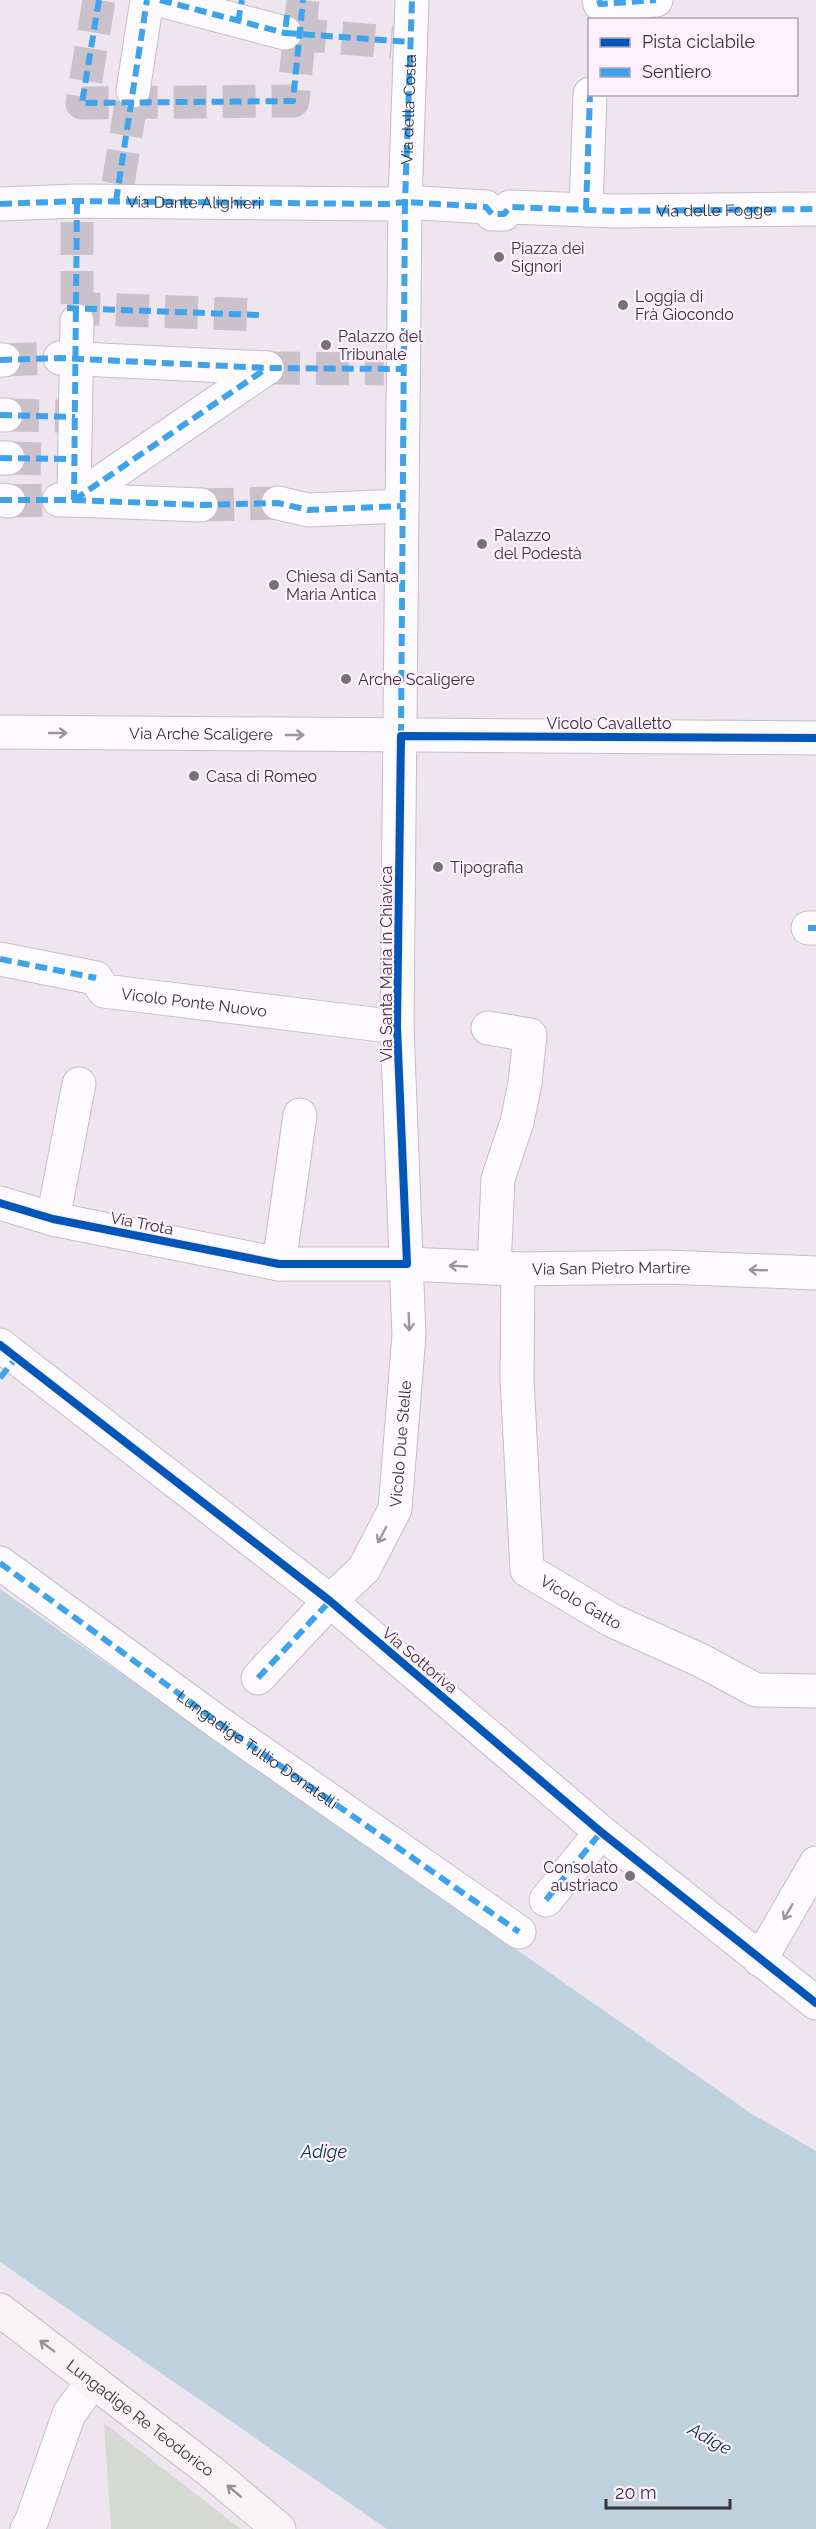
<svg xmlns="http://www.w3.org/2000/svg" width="816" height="2529" viewBox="0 0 816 2529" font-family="Raleway,sans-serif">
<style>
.green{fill:#d6d9d3}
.water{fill:#bdd1de}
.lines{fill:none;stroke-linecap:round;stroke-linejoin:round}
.street-tunnel{stroke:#cbc1cb;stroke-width:33;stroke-dasharray:33 16;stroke-linecap:butt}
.street-casing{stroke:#c5bec5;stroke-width:35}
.secondary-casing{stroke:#c5bec5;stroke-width:35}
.street{stroke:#fdfbfd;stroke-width:33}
.secondary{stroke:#f8f3f5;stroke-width:33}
.quiet{stroke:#3fa3ec;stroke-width:6;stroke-dasharray:12 6;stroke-linecap:butt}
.cycleway-casing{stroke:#fef0fe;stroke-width:11}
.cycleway{stroke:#0057b8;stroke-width:8}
.oneway{stroke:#9b969b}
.oneway2{stroke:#989297}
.poi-dot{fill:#797179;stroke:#fef0fe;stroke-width:2}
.labels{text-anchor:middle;stroke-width:4.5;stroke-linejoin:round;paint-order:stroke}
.street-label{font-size:16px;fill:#393239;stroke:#fef0fe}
.poi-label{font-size:16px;fill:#393239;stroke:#fef0fe;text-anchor:start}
.water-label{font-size:18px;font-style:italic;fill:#013444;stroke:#fef0fe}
</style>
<rect width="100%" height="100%" fill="#efe5ef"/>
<path class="green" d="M 104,2423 L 241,2529 L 111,2529 Z"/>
<path class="water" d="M 0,1589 L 752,2114 L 816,2151 L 816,2529 L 387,2529 L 0,2262 Z"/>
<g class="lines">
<path class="street-tunnel" d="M 99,0 L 82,103 L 293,101 L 303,0
M 293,34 L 392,42
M 118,184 L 133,91
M 77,222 L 77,321
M 67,308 L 259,315
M 4,360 L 60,358
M 267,368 L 384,369
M 6,415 L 59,416
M 8,458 L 60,459
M 9,501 L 59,500
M 201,505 L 278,503"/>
<defs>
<g id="street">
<path d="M 160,0 L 285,33"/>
<path d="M 599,0 L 600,4 L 656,0"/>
<path d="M 133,91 L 147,0"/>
<path id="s1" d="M 0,204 L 77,201 L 387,204 L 405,202 L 412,0"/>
<path d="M 586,210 L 590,94"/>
<path d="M 60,358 L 267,368"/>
<path d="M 0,360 L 4,360"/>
<path d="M 0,415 L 6,415"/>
<path d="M 0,458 L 8,458"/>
<path d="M 0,500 L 9,501"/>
<path d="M 59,500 L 74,500 L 77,321"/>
<path d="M 74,500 L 267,368"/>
<path d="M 74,500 L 201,505"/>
<path d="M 278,503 L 308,510 L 401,506"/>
<path id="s2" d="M 0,732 L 816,738"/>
<path d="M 808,928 L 816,928"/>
<path id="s3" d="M 0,959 L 96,978 L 104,991 L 397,1027"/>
<path d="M 488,1028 L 530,1035 L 525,1083 L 517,1122 L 498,1179 L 494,1268"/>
<path id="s4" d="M 0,1203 L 53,1219 L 279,1264 L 407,1264 L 518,1269 L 667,1267 L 816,1273"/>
<path d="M 53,1219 L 79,1084"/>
<path d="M 279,1264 L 300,1115"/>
<path id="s5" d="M 518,1269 L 517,1379 L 527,1570 L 611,1620 L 700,1660 L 756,1690 L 816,1691"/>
<path d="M 0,1345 L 330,1601 L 601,1832 L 816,2003"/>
<path id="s6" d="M 0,1563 L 219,1723 L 519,1932"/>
<path id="s7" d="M 258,1678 L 330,1601 L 364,1569 L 395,1509 L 409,1335 L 397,1027 L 405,202 L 486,207 L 492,214 L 504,214 L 510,207 L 615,211 L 816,209"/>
<path d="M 546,1900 L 601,1832"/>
<path d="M 760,1960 L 816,1863"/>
<path d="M 27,2529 L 32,2520 L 69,2414 L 93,2381"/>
</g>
<g id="secondary">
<path id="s8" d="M 0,2310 L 210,2471 L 279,2529"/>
</g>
</defs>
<use href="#street" class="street-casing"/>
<use href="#secondary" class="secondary-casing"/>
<use href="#street" class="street"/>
<use href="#secondary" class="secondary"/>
<g class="quiet">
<path d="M 99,0 L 82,103 L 293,101 L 303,0"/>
<path d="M 160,0 L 285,33"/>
<path d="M 599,0 L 600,4 L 656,0"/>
<path d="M 287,15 L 285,33 L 411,42"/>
<path d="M 238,22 L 242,0"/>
<path d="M 116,201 L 147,0"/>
<path d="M 0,204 L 77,201 L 387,204 L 405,202 L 412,0"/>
<path d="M 586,210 L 590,94"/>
<path d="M 67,308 L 259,315"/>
<path d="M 0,360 L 60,358 L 267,368 L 402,369"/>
<path d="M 0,415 L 75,417"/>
<path d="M 0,458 L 75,459"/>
<path d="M 0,500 L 74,500 L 77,201"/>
<path d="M 74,500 L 201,505 L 278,503 L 308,510 L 401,506"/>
<path d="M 74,500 L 267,368"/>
<path id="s9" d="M 401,736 L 405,202 L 486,207 L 492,214 L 504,214 L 510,207 L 615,211 L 816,209"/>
<path d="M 808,928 L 816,928"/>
<path d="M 0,959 L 96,978"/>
<path d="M 0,1378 L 16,1358"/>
<path d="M 0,1563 L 219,1723 L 519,1932"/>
<path d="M 258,1678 L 330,1601"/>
<path d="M 546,1900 L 601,1832"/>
</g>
<defs>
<path id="cycleway" d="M 0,1203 L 53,1219 L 279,1264 L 407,1264 L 397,1027 L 401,736 L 816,738
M 0,1345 L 330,1601 L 601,1832 L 816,2003"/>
</defs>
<use href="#cycleway" class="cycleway-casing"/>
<use href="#cycleway" class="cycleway"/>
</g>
<defs><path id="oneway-shaft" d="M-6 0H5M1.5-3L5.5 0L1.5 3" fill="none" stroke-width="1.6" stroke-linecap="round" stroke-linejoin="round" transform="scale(1.5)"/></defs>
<g class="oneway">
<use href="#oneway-shaft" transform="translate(58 733)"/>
<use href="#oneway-shaft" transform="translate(295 735)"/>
<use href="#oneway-shaft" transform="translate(458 1266) rotate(-177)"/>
<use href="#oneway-shaft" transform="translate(758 1270) rotate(-178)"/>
<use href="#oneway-shaft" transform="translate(409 1322) rotate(88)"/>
<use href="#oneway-shaft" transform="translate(382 1535) rotate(118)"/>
<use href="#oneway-shaft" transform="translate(788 1912) rotate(120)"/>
</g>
<g class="oneway2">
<use href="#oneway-shaft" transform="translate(47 2346) rotate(-143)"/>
<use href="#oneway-shaft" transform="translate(234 2491) rotate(-140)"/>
</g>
<g class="poi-dot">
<circle cx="499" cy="257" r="6"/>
<circle cx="623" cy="305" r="6"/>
<circle cx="326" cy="345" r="6"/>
<circle cx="482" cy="544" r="6"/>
<circle cx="274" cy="585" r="6"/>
<circle cx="346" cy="679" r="6"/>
<circle cx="194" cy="776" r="6"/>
<circle cx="438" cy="867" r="6"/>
<circle cx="630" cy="1876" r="6"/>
</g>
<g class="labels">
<g class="street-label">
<text dy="6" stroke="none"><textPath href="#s1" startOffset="498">Via della Costa</textPath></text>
<text dy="6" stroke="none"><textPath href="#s1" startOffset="194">Via Dante Alighieri</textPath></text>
<text dy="6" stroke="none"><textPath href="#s9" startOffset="850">Via delle Fogge</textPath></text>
<text x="609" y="729">Vicolo Cavalletto</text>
<text dy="6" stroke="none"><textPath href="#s2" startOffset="201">Via Arche Scaligere</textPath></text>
<text transform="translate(386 964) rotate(-90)" y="6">Via Santa Maria in Chiavica</text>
<text dy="6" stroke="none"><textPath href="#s3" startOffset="204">Vicolo Ponte Nuovo</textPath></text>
<text transform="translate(142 1223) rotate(11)" y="6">Via Trota</text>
<text dy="6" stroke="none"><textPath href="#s4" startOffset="618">Via San Pietro Martire</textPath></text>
<text dy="6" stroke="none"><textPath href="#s7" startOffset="285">Vicolo Due Stelle</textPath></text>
<text dy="6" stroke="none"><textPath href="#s5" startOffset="364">Vicolo Gatto</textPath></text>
<text transform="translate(420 1660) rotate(40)" y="6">Via Sottoriva</text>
<text dy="6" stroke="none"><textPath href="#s6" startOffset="318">Lungadige Tullio Donatelli</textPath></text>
<text dy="6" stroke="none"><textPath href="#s8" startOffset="177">Lungadige Re Teodorico</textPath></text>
</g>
<g class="poi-label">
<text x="511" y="254">Piazza dei<tspan x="511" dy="18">Signori</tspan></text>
<text x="635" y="302">Loggia di<tspan x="635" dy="18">Frà Giocondo</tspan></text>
<text x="338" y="342">Palazzo del<tspan x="338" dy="18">Tribunale</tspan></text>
<text x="494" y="541">Palazzo<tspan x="494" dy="18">del Podestà</tspan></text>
<text x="286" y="582">Chiesa di Santa<tspan x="286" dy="18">Maria Antica</tspan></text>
<text x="358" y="685">Arche Scaligere</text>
<text x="206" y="782">Casa di Romeo</text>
<text x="450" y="873">Tipografia</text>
<text x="618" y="1873" text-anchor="end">Consolato<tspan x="618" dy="18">austriaco</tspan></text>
</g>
<g class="water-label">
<text x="324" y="2158">Adige</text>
<text transform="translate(710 2439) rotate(29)" y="6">Adige</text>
</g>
</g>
<rect x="588" y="18" width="210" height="78" fill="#fef0fe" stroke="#afa4af" stroke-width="1.5"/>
<rect x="600" y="38" width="30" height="9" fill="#0057b8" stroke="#afa4af" stroke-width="1.5"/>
<text x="642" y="48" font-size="18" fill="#393239">Pista ciclabile</text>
<rect x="600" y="68" width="30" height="9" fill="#3fa3ec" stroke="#afa4af" stroke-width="1.5"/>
<text x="642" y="78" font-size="18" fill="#393239">Sentiero</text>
<path d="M606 2499v9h124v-9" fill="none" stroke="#393239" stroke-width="3"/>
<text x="615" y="2499" font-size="18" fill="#393239" stroke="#fef0fe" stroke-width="4.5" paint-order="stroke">20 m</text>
</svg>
